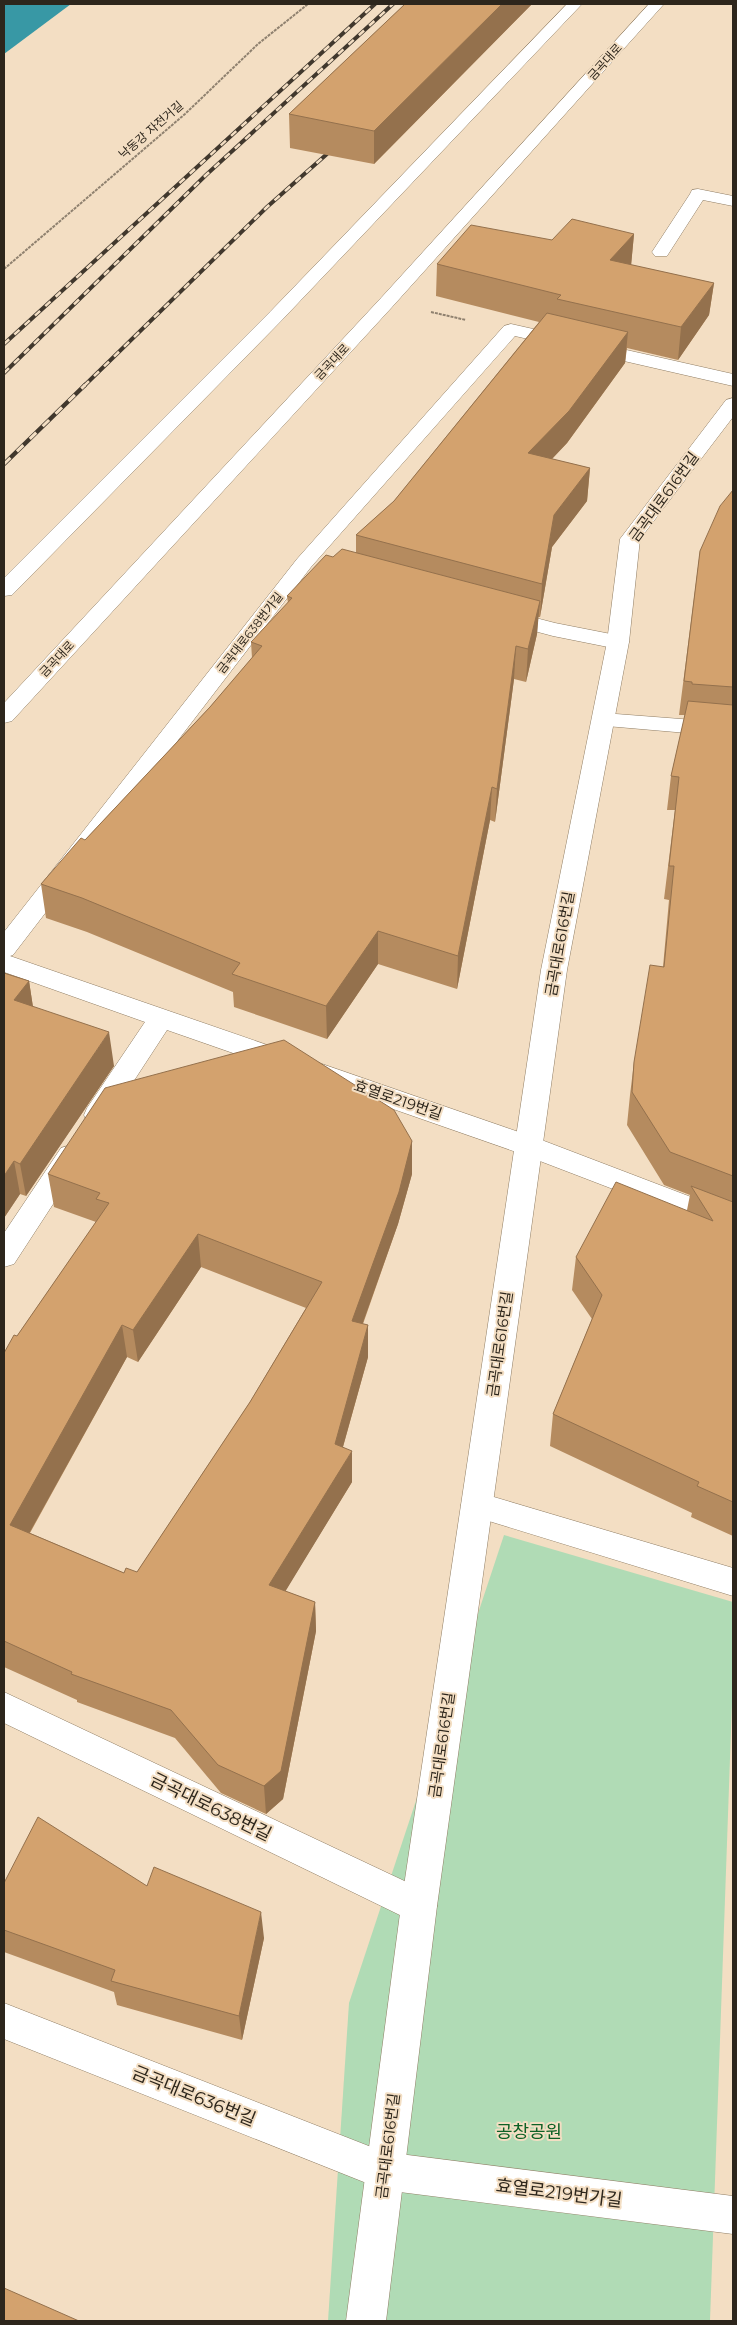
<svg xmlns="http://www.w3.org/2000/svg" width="737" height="2325" viewBox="0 0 737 2325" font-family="Montserrat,'Noto Sans KR',sans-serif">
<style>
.green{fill:#b0dbb5}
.water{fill:#3898a5}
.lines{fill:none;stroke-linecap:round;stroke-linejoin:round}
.service-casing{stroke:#907e65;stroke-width:1}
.minor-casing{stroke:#907e65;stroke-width:1}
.tertiary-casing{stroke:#907e65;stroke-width:1}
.primary-casing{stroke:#907e65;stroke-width:1}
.path{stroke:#8f816f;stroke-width:2;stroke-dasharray:3 1;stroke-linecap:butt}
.service{fill:#fff;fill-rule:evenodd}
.minor{fill:#fff;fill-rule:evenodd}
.tertiary{fill:#fff;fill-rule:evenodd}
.primary{fill:#fff;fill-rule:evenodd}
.rail-far1-casing{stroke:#41382d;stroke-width:4}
.rail-casing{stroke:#41382d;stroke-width:4.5}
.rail-far1{stroke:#f3dec3;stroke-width:2.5;stroke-dasharray:7;stroke-linecap:butt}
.rail{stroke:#f3dec3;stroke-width:3;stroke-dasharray:9;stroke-linecap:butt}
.wall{fill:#b58b5f;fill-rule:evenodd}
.shaded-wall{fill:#94714d}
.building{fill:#d3a26e;stroke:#94714d;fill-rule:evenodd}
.labels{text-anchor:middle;stroke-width:4;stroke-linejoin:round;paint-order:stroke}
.far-street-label{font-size:12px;fill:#2d261c;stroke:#f3dec3}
.street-label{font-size:15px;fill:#2d261c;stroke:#f3dec3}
.near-street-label{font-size:18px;fill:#2d261c;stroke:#f3dec3}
.near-park-label{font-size:18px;fill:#0d6126;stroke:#f3dec3}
</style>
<rect width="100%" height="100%" fill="#f3dec3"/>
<path class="green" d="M 504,1535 L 733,1602 L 733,1674 L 710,2321 L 328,2321 L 349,2003 Z"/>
<path class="water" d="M 4,4 L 71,4 L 4,54 Z"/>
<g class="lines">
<defs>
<path id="service" d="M 698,189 L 733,196 L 733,206 L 703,200 L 667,256 L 655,256 L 652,252 L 690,194 L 692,190 Z"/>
<path id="minor" d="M 511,324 L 733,374 L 733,386 L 515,336 L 311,567 L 13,955 L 10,956 L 539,1139 L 733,1213 L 733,1235 L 519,1153 L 167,1030 L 107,1122 L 97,1125 L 87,1122 L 84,1115 L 87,1108 L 145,1022 L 4,972 L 4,932 L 297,559 L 504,326 Z
M 501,609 L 555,623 L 626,637 L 629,642 L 626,647 L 618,649 L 553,636 L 493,620 L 490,615 L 493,610 Z
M 603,713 L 733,723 L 733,737 L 595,725 L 592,720 L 595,715 Z
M 71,1145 L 81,1148 L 85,1155 L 14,1264 L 4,1267 L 4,1233 L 61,1148 Z
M 477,1492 L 733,1568 L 733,1596 L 466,1514 L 461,1505 L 466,1496 Z
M 4,1692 L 432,1894 L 437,1906 L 432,1918 L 419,1923 L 406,1918 L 4,1723 Z
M 4,2003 L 384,2152 L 733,2196 L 733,2234 L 384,2190 L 4,2039 Z"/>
<path id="tertiary" d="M 733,398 L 733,417 L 640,539 L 629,642 L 567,970 L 437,1906 L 386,2321 L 346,2321 L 401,1906 L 541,970 L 607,642 L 620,539 L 726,400 Z"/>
<path id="primary" d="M 567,4 L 582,4 L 282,320 L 12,595 L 4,596 L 4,578 L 270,312 Z
M 649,4 L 664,4 L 393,306 L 12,721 L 4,723 L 4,703 L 381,298 Z"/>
</defs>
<use href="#service" class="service-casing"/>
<use href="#minor" class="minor-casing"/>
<use href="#tertiary" class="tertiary-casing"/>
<use href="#primary" class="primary-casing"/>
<path class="path" d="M 4,269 L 185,114 L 258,44 L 308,4
M 431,312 L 466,320"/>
<use href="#service" class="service"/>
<use href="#minor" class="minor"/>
<use href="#tertiary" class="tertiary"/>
<use href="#primary" class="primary"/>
<defs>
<path id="rail-far1" d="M 4,344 L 375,4
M 4,373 L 206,175 L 393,4
M 84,386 L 267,207 L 336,146"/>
<path id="rail" d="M 4,464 L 85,385"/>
</defs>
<use href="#rail-far1" class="rail-far1-casing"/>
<use href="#rail" class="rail-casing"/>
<use href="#rail-far1" class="rail-far1"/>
<use href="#rail" class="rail"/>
</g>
<path class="wall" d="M 405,4 L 532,4 L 374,164 L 290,148 L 289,114 Z
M 634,234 L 631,265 L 714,283 L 709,315 L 678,360 L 627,348 L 625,363 L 567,443 L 552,459 L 590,468 L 587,501 L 552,547 L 540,617 L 538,617 L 537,634 L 526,682 L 514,679 L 495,822 L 490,820 L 457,989 L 378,964 L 327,1039 L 234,1007 L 233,992 L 87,932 L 46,918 L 41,884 L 85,840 L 210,707 L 252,658 L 251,642 L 288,603 L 287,596 L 333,557 L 356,553 L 356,535 L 394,501 L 539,322 L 436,296 L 437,264 L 552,240 Z
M 733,490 L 733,1536 L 691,1517 L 692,1513 L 550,1446 L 553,1414 L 592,1319 L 572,1290 L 576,1257 L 687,1210 L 690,1195 L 664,1185 L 627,1125 L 630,1095 L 634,1062 L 663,967 L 669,900 L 664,899 L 675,810 L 667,810 L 671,776 L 685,715 L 679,715 L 700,551 Z
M 4,973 L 29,981 L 33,1007 L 114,1066 L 26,1196 L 20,1194 L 4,1218 Z
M 412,1141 L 412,1174 L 398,1224 L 363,1324 L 368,1325 L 368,1357 L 343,1447 L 352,1482 L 285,1591 L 315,1602 L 316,1631 L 283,1799 L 266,1814 L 221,1793 L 175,1738 L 77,1702 L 77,1700 L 4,1667 L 4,1353 L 17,1336 L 96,1222 L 54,1207 L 48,1174 ZM 201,1267 L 306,1308 L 250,1402 L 137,1572 L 124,1573 L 30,1533 L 127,1357 L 138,1362 Z
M 4,1883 L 147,1886 L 264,1938 L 242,2040 L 117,2005 L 114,1992 L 4,1952 Z"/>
<path class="shaded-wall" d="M 502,4 L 532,4 L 374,164 L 374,131 Z
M 634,234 L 631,266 L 610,260 Z
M 714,283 L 709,315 L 678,360 L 681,327 Z
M 628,332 L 625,363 L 567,443 L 527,485 L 528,453 Z
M 590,468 L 587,501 L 552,547 L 540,617 L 542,584 L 554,515 Z
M 540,601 L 537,634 L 526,682 L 528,649 Z
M 516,646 L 514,679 L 495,822 L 497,789 Z
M 492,787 L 490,820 L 457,989 L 458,956 Z
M 378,931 L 378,964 L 327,1039 L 326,1006 Z
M 29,981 L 34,1014 L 14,1000 Z
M 109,1032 L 114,1066 L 26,1196 L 20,1164 Z
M 412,1141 L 412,1174 L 398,1224 L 352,1353 L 352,1321 Z
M 14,1161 L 20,1194 L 4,1218 L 4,1176 Z
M 198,1234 L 201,1267 L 138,1362 L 133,1330 Z
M 122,1325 L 127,1357 L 17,1555 L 10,1525 Z
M 368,1325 L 368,1357 L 335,1475 L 335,1444 Z
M 352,1451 L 352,1482 L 271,1615 L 269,1585 Z
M 315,1602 L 316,1631 L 283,1799 L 266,1814 L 264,1786 Z
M 261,1912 L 264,1938 L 242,2040 L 239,2016 Z"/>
<path class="building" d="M 405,4 L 502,4 L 374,131 L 289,114 Z
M 572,219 L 634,234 L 610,260 L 714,283 L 681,327 L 557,299 L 561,295 L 437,264 L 471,225 L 552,240 Z
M 547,313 L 628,332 L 569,411 L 528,453 L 590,468 L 554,515 L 542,584 L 356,535 L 394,501 Z
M 733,490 L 733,687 L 692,684 L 692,682 L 684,681 L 700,551 L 720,506 Z
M 342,549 L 540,601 L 528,649 L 516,646 L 497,789 L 492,787 L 458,956 L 378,931 L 326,1006 L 232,974 L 240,963 L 82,898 L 41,884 L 81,838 L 85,840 L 210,707 L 262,646 L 251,642 L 292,598 L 287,596 L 326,555 L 333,557 Z
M 688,701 L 733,705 L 733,1176 L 670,1152 L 632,1092 L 634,1062 L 650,965 L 664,967 L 674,866 L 669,866 L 679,777 L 671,776 Z
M 4,973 L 29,981 L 14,1000 L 109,1032 L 20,1164 L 14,1161 L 4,1176 Z
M 284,1040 L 394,1110 L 412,1141 L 399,1192 L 352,1321 L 368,1325 L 335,1444 L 352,1451 L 269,1585 L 315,1602 L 281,1771 L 264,1786 L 218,1765 L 171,1710 L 71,1674 L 72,1672 L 4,1641 L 4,1353 L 14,1335 L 17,1336 L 109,1203 L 96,1199 L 100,1193 L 48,1174 L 105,1088 ZM 198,1234 L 322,1282 L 250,1402 L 137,1572 L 126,1568 L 124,1573 L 10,1525 L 122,1325 L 133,1330 Z
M 616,1182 L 713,1221 L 691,1186 L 733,1202 L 733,1502 L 697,1486 L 699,1482 L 553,1414 L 602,1295 L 576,1257 Z
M 38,1817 L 147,1886 L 154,1867 L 261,1912 L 239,2016 L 111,1981 L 115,1970 L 4,1930 L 4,1883 Z
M 4,2288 L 79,2321 L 4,2321 Z"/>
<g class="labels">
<g class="far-street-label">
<text transform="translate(605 62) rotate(-48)" y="4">금곡대로</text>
<text transform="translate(151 130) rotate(-41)" y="4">낙동강 자전거길</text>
<text transform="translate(332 362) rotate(-47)" y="4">금곡대로</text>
<text transform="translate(250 633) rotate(-52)" y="4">금곡대로638번가길</text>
<text transform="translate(57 659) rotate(-47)" y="4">금곡대로</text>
</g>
<g class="street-label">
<text transform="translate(664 497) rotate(-54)" y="5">금곡대로616번길</text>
<text transform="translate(560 944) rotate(-80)" y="5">금곡대로616번길</text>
<text transform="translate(398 1100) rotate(19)" y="5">효열로219번길</text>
<text transform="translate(500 1344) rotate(-82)" y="5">금곡대로616번길</text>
<text transform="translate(442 1745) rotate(-82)" y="5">금곡대로616번길</text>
<text transform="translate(388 2146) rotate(-83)" y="5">금곡대로616번길</text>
</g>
<g class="near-street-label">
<text transform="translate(211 1807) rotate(26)" y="6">금곡대로638번길</text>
<text transform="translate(194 2096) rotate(22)" y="6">금곡대로636번길</text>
<text transform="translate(559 2193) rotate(7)" y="6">효열로219번가길</text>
</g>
<g class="near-park-label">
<text x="529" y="2138">공창공원</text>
</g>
</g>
<rect width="737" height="2325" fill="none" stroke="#2d261c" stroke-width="10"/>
</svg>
